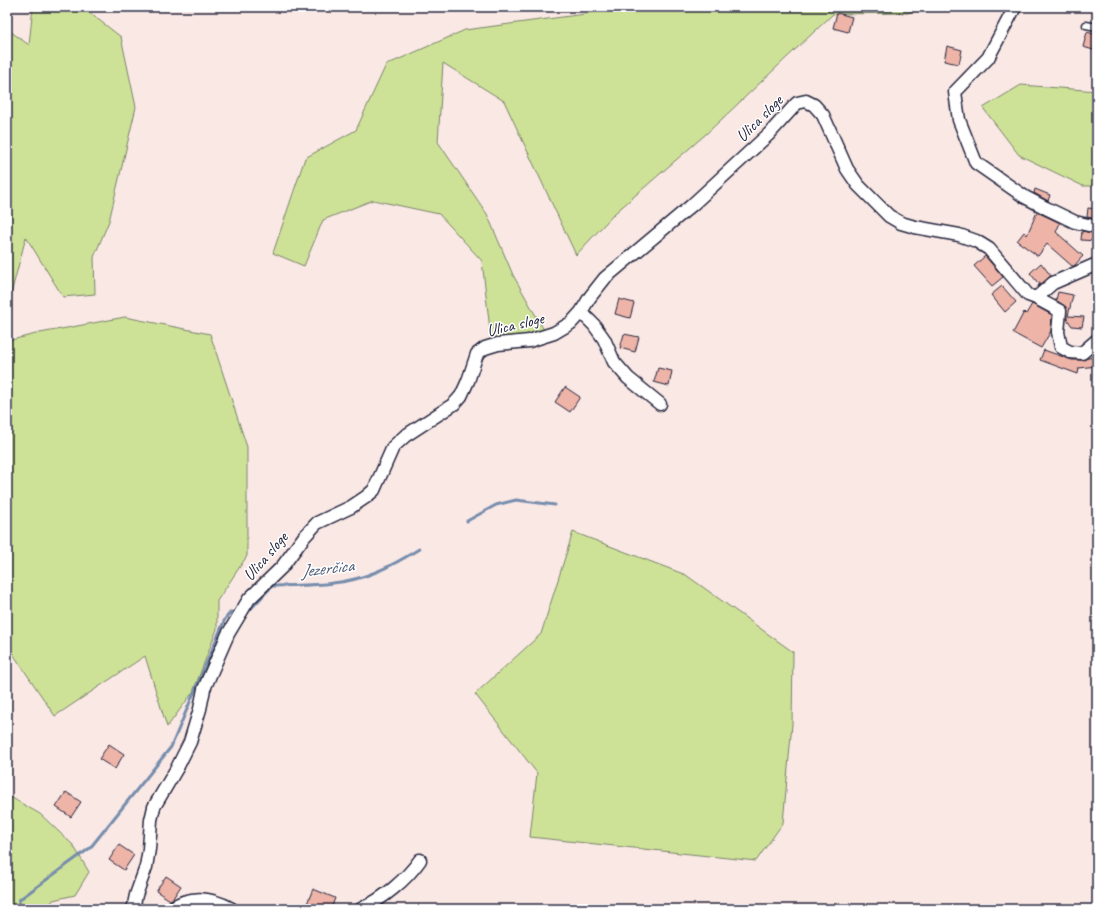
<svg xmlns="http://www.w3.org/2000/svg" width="1104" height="916" viewBox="0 0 1104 916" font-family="Caveat,sans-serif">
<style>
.green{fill:#cee297;stroke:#788269}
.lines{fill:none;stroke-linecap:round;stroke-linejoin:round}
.stream{stroke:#768dac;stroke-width:3}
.building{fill:#eeb4a8;stroke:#22223b}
.lane-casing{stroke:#22223b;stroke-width:9}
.street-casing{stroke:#22223b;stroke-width:15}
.lane{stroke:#fff;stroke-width:6}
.street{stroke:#fff;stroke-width:12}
.labels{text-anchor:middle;stroke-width:3;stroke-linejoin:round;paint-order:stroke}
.street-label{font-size:17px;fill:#22223b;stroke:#fff}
.water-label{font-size:18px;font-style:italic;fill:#4c5774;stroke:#fff}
</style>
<rect width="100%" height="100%" fill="#fae8e5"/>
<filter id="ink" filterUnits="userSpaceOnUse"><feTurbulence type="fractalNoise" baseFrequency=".025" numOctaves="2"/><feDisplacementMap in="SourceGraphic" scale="8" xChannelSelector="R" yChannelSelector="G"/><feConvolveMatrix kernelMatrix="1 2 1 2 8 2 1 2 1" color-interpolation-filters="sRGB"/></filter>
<g filter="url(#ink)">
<path class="green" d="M 33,7 L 82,7 L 121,37 L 136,107 L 109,221 L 94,257 L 95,294 L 63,297 L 26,237 L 7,309 L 7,29 L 29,45 Z
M 611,7 L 925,7 L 908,13 L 833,14 L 706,134 L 615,213 L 576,255 L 504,101 L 443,63 L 438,142 L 487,214 L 513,275 L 549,339 L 491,338 L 482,261 L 439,214 L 373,200 L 323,220 L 304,266 L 273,253 L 305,158 L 356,130 L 386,65 L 465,30 L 585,14 Z
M 1021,85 L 1097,91 L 1097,186 L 1083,186 L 1019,155 L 983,108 Z
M 125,317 L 210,334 L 247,447 L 247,556 L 217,601 L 217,629 L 193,692 L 167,727 L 145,656 L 55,716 L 7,645 L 7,341 L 40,333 Z
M 573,532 L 686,575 L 793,652 L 792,724 L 783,823 L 756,861 L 530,837 L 537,773 L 475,694 L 541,634 Z
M 7,795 L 40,814 L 73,845 L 89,872 L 75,895 L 53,900 L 47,909 L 7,909 Z"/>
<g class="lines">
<path class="stream" d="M 467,521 L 496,505 L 516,500 L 555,505
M 246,614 L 272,586 C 292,585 313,586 333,583 C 365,580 392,566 419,549
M 17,909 L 20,899 L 90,848 L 171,747 L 225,619 L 231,612"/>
</g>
<path class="building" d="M 837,13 L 852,17 L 848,32 L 833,28 Z
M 1087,32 L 1097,35 L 1097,51 L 1083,47 Z
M 947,46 L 962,50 L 959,64 L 944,61 Z
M 1035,189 L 1050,195 L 1048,201 L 1034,193 Z
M 1088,208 L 1097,209 L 1097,219 L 1087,217 Z
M 1037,212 L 1060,223 L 1056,232 L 1083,256 L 1074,266 L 1072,266 L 1047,244 L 1038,256 L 1017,241 L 1024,232 L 1027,235 Z
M 1082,231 L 1097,234 L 1097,241 L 1081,240 Z
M 985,256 L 1003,277 L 992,286 L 974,266 Z
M 1041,263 L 1051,276 L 1038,287 L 1040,282 L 1038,283 L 1030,273 Z
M 1002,286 L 1016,302 L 1005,312 L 991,295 Z
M 1058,292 L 1073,295 L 1068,316 L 1084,317 L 1082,327 L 1072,326 L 1067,319 L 1066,307 L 1056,300 Z
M 619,299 L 634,303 L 630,318 L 615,314 Z
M 1032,304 L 1052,315 L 1051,331 L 1041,348 L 1013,333 L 1024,312 L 1026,314 Z
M 624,334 L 639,337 L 635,352 L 620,348 Z
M 1044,350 L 1072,360 L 1082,360 L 1088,358 L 1097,357 L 1097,366 L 1079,368 L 1078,374 L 1040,360 Z
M 658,368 L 672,371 L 669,386 L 654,382 Z
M 565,387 L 580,397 L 570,412 L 555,402 Z
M 109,744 L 124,754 L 115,769 L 99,759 Z
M 66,792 L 81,802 L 71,817 L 56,807 Z
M 119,845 L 134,855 L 124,870 L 109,860 Z
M 166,876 L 181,886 L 173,898 L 170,900 L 156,891 Z
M 313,889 L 335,898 L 331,909 L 314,909 L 306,906 Z"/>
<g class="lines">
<defs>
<path id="lane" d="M 1086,25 L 1097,27"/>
<path id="street" d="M 1015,7 L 988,58 L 955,92 L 959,120 L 976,163 L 1025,197 L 1046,208 L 1075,222 L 1097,227
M 1036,298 L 1060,311 L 1058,332 L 1061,347 L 1070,352 L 1082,353 L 1097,340
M 581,312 L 594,325 L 604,339 L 614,362 L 628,378 L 660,404
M 133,909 L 136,895 L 146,867 L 149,849 L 151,820 L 154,807 L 177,768 L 190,742 L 200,709 L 204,689 L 228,634 L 249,599 L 282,567 L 304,537 L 317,523 L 351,507 L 366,497 L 374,490 L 393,447 L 405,436 L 454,404 L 461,396 L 468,381 L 477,354 L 485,348 L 498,344 L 529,341 L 554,333 L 571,323 L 581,312 L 590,297 L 605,278 L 692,205 L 769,134 L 797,103 L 806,101 L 814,105 L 823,115 L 847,169 L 858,185 L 889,216 L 901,223 L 915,227 L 959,235 L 976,241 L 989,249 L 1028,295 L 1036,298 L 1053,283 L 1097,264
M 170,909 C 190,895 211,897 232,909
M 361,909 C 383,899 406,880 420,860"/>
</defs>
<use href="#lane" class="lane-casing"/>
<use href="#street" class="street-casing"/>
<use href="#lane" class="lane"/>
<use href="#street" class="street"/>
</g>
</g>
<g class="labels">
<g class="street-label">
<text transform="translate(759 118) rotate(-45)" y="6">Ulica sloge</text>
<text transform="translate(515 324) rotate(-13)" y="6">Ulica sloge</text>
<text transform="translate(265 556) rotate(-49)" y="6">Ulica sloge</text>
</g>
<g class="water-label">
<text transform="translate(327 568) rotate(-7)" y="6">Jezerčica</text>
</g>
</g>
<rect width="1104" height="916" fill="none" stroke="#fff" stroke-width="24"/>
<rect x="12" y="12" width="1080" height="892" fill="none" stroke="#22223b" stroke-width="1.5" filter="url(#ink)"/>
</svg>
